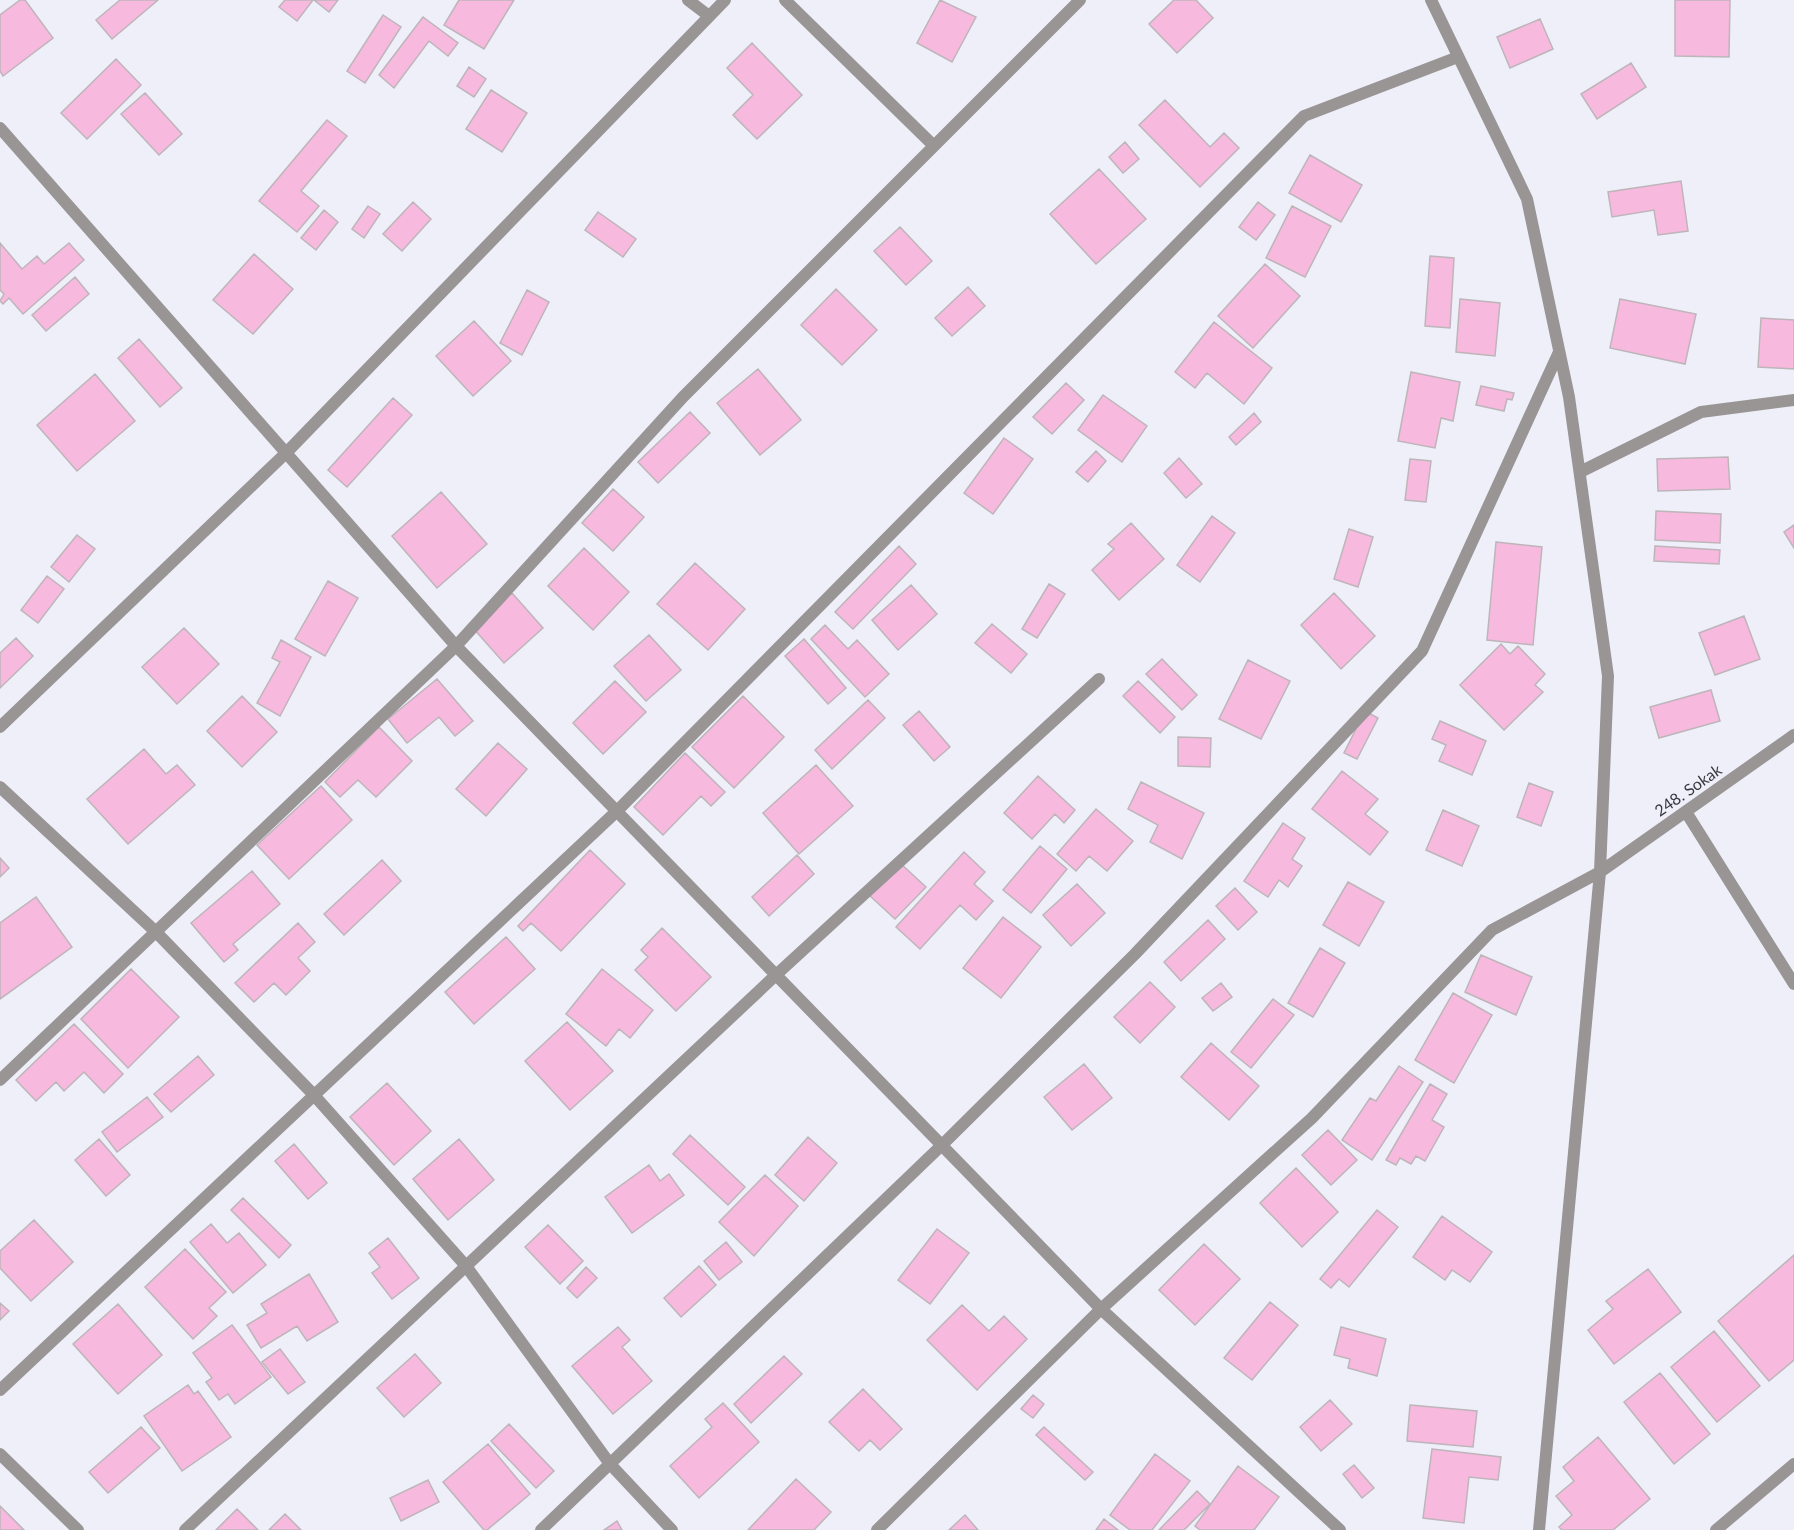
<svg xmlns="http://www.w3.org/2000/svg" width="1794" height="1530" viewBox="0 0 1794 1530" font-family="Lato,sans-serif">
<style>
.building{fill:#f8b9de;stroke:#beb5ba;stroke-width:1.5}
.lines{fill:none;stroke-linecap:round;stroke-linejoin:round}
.minor{stroke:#9a9595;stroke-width:12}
.labels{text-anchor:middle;stroke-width:4.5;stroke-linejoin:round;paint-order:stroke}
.street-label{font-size:16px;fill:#39393d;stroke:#eeeff9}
</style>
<rect width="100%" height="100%" fill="#eeeff9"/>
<path class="building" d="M 20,0 L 25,0 L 53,38 L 3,76 L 0,71 L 0,15 Z
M 120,0 L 158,0 L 112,39 L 96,20 Z
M 285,0 L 313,0 L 297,21 L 279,7 Z
M 314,0 L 338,0 L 329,12 Z
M 459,0 L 514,0 L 484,49 L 444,25 Z
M 940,0 L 976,17 L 952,62 L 917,43 Z
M 1174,0 L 1196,0 L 1213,18 L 1177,53 L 1149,24 Z
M 1675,0 L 1730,0 L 1729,57 L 1675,56 Z
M 383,15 L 401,27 L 365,83 L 347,71 Z
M 423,17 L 458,43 L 448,56 L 429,41 L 394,88 L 379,75 Z
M 1540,19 L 1553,49 L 1510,68 L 1497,37 Z
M 752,43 L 802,95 L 757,139 L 733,115 L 753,95 L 727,68 Z
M 116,59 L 141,85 L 87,139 L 61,113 Z
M 1631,63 L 1646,87 L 1597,119 L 1581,94 Z
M 469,67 L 486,79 L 474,97 L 457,86 Z
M 491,90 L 527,113 L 502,152 L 466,129 Z
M 145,93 L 182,134 L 159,155 L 121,114 Z
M 1165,100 L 1210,147 L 1224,133 L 1239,148 L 1200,187 L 1139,125 Z
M 327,120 L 347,136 L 301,191 L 319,206 L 297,232 L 259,201 Z
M 1125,142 L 1139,159 L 1123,173 L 1109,157 Z
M 1310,155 L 1362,185 L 1341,222 L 1289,193 Z
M 1099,169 L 1146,219 L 1096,264 L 1050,214 Z
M 1681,181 L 1688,231 L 1658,235 L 1654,210 L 1612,217 L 1608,192 Z
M 413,202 L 431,219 L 402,251 L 383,234 Z
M 1258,202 L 1275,215 L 1256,240 L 1239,227 Z
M 368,206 L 380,214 L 364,238 L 352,229 Z
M 1292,206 L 1331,226 L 1305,277 L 1266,258 Z
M 324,210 L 338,222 L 316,250 L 301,238 Z
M 598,212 L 636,239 L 623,257 L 585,230 Z
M 900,227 L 932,261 L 906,285 L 874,251 Z
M 0,243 L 22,269 L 37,256 L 44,264 L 69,243 L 84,260 L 23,314 L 9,298 L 3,304 L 0,301 L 4,294 L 0,290 Z
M 254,254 L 293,289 L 253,334 L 213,300 Z
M 1430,256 L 1454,258 L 1450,328 L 1425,326 Z
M 1265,264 L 1300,296 L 1253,348 L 1218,316 Z
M 75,277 L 89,294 L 46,331 L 32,315 Z
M 968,287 L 985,306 L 952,336 L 935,318 Z
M 836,289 L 877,330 L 842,365 L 801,325 Z
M 527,290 L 549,302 L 522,355 L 500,343 Z
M 1460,299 L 1500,303 L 1495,356 L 1456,352 Z
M 1620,299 L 1696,314 L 1685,364 L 1610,348 Z
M 1761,318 L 1794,320 L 1794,369 L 1758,367 Z
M 474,321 L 511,361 L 473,396 L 436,356 Z
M 1214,322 L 1272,368 L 1244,404 L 1207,373 L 1195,388 L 1175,372 Z
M 139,339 L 182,388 L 160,407 L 118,358 Z
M 758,369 L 801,420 L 760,455 L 717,403 Z
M 1411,372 L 1460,382 L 1453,421 L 1441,418 L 1435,448 L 1398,441 Z
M 95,374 L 135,421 L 77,471 L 37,425 Z
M 1066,383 L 1084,400 L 1052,434 L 1033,417 Z
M 1481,386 L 1514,393 L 1512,400 L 1507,399 L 1504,411 L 1476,405 Z
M 1103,395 L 1147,426 L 1122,462 L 1078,430 Z
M 393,398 L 412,415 L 347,487 L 328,470 Z
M 690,412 L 710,433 L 658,483 L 638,462 Z
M 1254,413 L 1261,422 L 1236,445 L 1229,437 Z
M 1004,438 L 1033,459 L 993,514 L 964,493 Z
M 1096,451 L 1106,461 L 1088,482 L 1076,472 Z
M 1728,457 L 1730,489 L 1658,491 L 1657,459 Z
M 1179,458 L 1202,484 L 1186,498 L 1164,473 Z
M 1410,459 L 1431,461 L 1426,502 L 1405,500 Z
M 613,489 L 644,517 L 613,551 L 582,523 Z
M 441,492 L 487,544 L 437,588 L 392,536 Z
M 1656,511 L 1721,514 L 1720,543 L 1655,540 Z
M 1212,516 L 1235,533 L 1200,582 L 1177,565 Z
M 1131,523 L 1164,559 L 1119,600 L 1092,570 L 1114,549 L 1108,544 Z
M 1794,525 L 1794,548 L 1784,532 Z
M 1349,529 L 1373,537 L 1358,587 L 1334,579 Z
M 77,535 L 95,549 L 69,582 L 51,567 Z
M 1496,542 L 1542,547 L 1533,645 L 1487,640 Z
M 899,546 L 916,564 L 853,629 L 835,612 Z
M 1655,546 L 1720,550 L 1719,564 L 1654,561 Z
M 584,548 L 629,592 L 593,630 L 548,586 Z
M 695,563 L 745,609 L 708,650 L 657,604 Z
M 47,576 L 64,589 L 38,623 L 21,610 Z
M 328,581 L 358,598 L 325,656 L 295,639 Z
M 1049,584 L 1065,594 L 1037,638 L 1022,629 Z
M 911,585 L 937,614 L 898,650 L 872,620 Z
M 512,593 L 543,628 L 504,663 L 473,628 Z
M 1334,593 L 1375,636 L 1341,669 L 1301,625 Z
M 1744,616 L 1760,659 L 1715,675 L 1699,633 Z
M 992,624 L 1027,654 L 1011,673 L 975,643 Z
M 825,625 L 848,649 L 857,640 L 889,674 L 865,697 L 811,639 Z
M 184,628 L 219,664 L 177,704 L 142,667 Z
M 649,635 L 681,670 L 646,701 L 614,666 Z
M 16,638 L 33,656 L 0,688 L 0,653 Z
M 804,639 L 846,688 L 828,704 L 785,656 Z
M 281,640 L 311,657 L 280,716 L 257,703 L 280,662 L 272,658 Z
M 1501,644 L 1510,654 L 1518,646 L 1545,674 L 1535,685 L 1543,692 L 1504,730 L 1460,685 Z
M 1162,659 L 1197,695 L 1182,710 L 1146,674 Z
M 1248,660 L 1290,681 L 1261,739 L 1219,719 Z
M 437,679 L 473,721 L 455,736 L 439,717 L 407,743 L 388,719 Z
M 615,681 L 646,712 L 603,754 L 573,723 Z
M 1138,681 L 1175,717 L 1160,733 L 1123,696 Z
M 1711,690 L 1720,721 L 1659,738 L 1650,707 Z
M 242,696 L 277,732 L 242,767 L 207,731 Z
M 743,696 L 784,737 L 734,788 L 692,747 Z
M 868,700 L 885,718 L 832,769 L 815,750 Z
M 919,711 L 950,747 L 934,761 L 903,725 Z
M 1365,711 L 1378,718 L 1357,759 L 1344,753 Z
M 1440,721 L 1486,741 L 1472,775 L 1439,761 L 1446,745 L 1432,739 Z
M 379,727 L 412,761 L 376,797 L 358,780 L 340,797 L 325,782 Z
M 1178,737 L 1211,738 L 1210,767 L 1178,766 Z
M 498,743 L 527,769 L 486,816 L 456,789 Z
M 144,749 L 166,774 L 177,765 L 195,785 L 128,844 L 87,799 Z
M 685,753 L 725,792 L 711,806 L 701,796 L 663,835 L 634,807 Z
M 816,765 L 853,806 L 799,854 L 763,813 Z
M 1342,771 L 1378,799 L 1365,814 L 1388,832 L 1370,855 L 1312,809 Z
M 1038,776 L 1075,810 L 1064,823 L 1055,814 L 1032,839 L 1004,813 Z
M 1141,782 L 1204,813 L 1182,859 L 1150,842 L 1158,825 L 1128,809 Z
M 1529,783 L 1553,792 L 1541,826 L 1517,817 Z
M 321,786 L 352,820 L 289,879 L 257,845 Z
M 1096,809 L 1133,841 L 1107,871 L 1089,856 L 1076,871 L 1057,854 Z
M 1443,810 L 1479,826 L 1462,866 L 1426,850 Z
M 1283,823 L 1305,838 L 1292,859 L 1302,866 L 1288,887 L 1279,880 L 1268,897 L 1244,881 Z
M 1040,846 L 1067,869 L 1031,913 L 1003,890 Z
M 590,850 L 625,884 L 561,951 L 531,923 L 523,931 L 518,926 Z
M 964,852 L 985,872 L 974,884 L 993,901 L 976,920 L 960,905 L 920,949 L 896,927 Z
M 797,855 L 814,874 L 769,916 L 752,897 Z
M 0,858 L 9,868 L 0,877 Z
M 382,860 L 401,881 L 344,935 L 324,914 Z
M 899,862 L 926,887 L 895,919 L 869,895 Z
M 252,871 L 280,904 L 233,944 L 238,950 L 224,962 L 191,923 Z
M 1348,882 L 1384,902 L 1359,946 L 1323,925 Z
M 1077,884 L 1105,913 L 1071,946 L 1043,915 Z
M 1235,888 L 1257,912 L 1238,930 L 1216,906 Z
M 36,897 L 72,947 L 0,999 L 0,923 Z
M 1003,917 L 1041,947 L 1001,998 L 963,968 Z
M 1208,920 L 1225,939 L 1181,981 L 1164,962 Z
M 298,923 L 315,942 L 298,958 L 310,971 L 286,995 L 274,983 L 254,1002 L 235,983 Z
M 662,928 L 711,977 L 676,1011 L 635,970 L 648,957 L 641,950 Z
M 506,937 L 535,969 L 474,1024 L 445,992 Z
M 1320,948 L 1345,963 L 1313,1017 L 1288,1003 Z
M 1481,955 L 1532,977 L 1516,1015 L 1465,992 Z
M 131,969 L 179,1017 L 128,1068 L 81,1019 Z
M 602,969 L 653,1010 L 630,1038 L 619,1029 L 606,1046 L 566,1014 Z
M 1150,982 L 1175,1007 L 1140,1043 L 1114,1017 Z
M 1221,983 L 1232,997 L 1213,1011 L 1202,998 Z
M 1453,993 L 1492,1015 L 1454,1083 L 1415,1060 Z
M 1273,999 L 1294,1015 L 1251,1068 L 1231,1052 Z
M 567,1022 L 613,1071 L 570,1110 L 525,1061 Z
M 74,1024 L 123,1074 L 104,1093 L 84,1072 L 64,1091 L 56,1082 L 36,1101 L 16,1080 Z
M 1211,1043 L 1259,1086 L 1229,1120 L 1181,1077 Z
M 198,1056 L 214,1075 L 171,1112 L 154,1094 Z
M 1084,1064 L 1112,1098 L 1072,1130 L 1044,1097 Z
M 1399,1066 L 1423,1082 L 1372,1160 L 1342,1140 L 1370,1098 L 1376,1101 Z
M 387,1083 L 431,1131 L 394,1165 L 350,1117 Z
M 1430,1084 L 1447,1094 L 1432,1120 L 1444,1127 L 1425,1161 L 1416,1156 L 1411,1164 L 1400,1158 L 1396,1165 L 1386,1160 Z
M 147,1097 L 163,1117 L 117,1152 L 102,1132 Z
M 1328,1130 L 1357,1160 L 1331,1185 L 1302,1155 Z
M 690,1135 L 745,1187 L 728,1205 L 673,1154 Z
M 808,1137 L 837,1163 L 804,1201 L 775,1175 Z
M 99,1139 L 130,1175 L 106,1196 L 75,1160 Z
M 459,1139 L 494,1180 L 448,1220 L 413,1179 Z
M 294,1144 L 327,1183 L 308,1199 L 275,1161 Z
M 649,1165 L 660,1181 L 669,1174 L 684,1195 L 632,1233 L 605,1197 Z
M 1296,1168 L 1338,1212 L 1302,1247 L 1260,1203 Z
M 765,1175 L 798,1206 L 754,1256 L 719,1222 Z
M 243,1198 L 291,1245 L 279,1258 L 231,1210 Z
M 1377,1210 L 1398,1227 L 1349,1287 L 1339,1279 L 1331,1288 L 1320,1279 Z
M 1442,1216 L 1492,1252 L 1470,1282 L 1452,1270 L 1445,1280 L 1413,1257 Z
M 34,1220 L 73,1262 L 31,1301 L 0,1268 L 0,1251 Z
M 211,1224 L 227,1243 L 239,1233 L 266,1265 L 233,1293 L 190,1242 Z
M 548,1225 L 583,1261 L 560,1284 L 525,1247 Z
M 937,1229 L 969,1253 L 930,1304 L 898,1280 Z
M 388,1238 L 419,1278 L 392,1299 L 372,1273 L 380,1267 L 369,1253 Z
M 726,1242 L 742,1262 L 719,1280 L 704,1261 Z
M 1204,1244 L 1240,1279 L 1195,1325 L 1159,1290 Z
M 185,1249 L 226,1292 L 209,1308 L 217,1316 L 193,1339 L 145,1287 Z
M 1794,1255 L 1794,1360 L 1769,1381 L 1718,1321 Z
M 699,1266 L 716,1285 L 681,1317 L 664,1298 Z
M 586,1267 L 597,1278 L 577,1298 L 567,1288 Z
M 1648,1269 L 1681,1312 L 1614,1364 L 1588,1330 L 1613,1309 L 1606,1301 Z
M 309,1274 L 338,1322 L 307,1341 L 297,1326 L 261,1348 L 247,1325 L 267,1313 L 261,1304 Z
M 1270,1302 L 1298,1325 L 1252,1380 L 1224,1358 Z
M 0,1303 L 9,1311 L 0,1320 Z
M 118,1304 L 162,1355 L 118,1394 L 73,1344 Z
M 962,1305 L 989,1331 L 1004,1316 L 1027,1339 L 977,1390 L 927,1340 Z
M 232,1325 L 271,1377 L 235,1404 L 228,1394 L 219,1400 L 206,1382 L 212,1378 L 193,1353 Z
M 618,1327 L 630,1340 L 622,1347 L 652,1381 L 613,1414 L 572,1366 Z
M 1341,1327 L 1386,1339 L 1377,1376 L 1348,1368 L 1350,1359 L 1334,1355 Z
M 1714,1331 L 1760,1386 L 1717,1422 L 1671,1367 Z
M 280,1349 L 305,1382 L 288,1394 L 262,1362 Z
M 415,1354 L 441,1383 L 404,1417 L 377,1388 Z
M 784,1356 L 802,1374 L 751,1423 L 734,1404 Z
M 1660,1373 L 1710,1434 L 1674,1464 L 1624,1402 Z
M 188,1385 L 194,1394 L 198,1391 L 231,1437 L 182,1471 L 144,1416 Z
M 863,1389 L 902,1429 L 880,1450 L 870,1440 L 859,1451 L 829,1422 Z
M 1033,1395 L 1044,1404 L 1033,1418 L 1021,1409 Z
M 1330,1400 L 1352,1424 L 1321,1451 L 1300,1427 Z
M 723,1403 L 759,1442 L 699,1498 L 670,1466 L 712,1427 L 705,1419 Z
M 1410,1405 L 1477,1411 L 1473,1447 L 1407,1441 Z
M 509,1424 L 554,1471 L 536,1488 L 491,1441 Z
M 141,1427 L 160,1448 L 108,1493 L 89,1472 Z
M 1044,1427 L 1093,1472 L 1085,1480 L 1036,1435 Z
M 1598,1437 L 1650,1499 L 1613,1530 L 1562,1530 L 1559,1527 L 1572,1515 L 1556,1496 L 1574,1481 L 1563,1467 Z
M 488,1444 L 530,1494 L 487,1530 L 484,1530 L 443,1482 Z
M 1432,1449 L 1501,1457 L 1498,1480 L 1469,1477 L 1464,1523 L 1423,1518 Z
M 1155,1454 L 1190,1481 L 1152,1530 L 1130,1530 L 1110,1515 Z
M 1354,1465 L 1374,1488 L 1362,1498 L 1343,1474 Z
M 1238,1466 L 1279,1497 L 1254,1530 L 1200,1530 L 1195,1526 Z
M 796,1479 L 831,1512 L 814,1530 L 748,1530 Z
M 428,1480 L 439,1502 L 401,1521 L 390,1498 Z
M 1197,1491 L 1210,1504 L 1184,1530 L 1159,1530 Z
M 0,1506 L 24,1530 L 0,1530 Z
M 237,1509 L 258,1530 L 216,1530 Z
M 285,1514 L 301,1530 L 269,1530 Z
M 965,1515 L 978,1530 L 949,1530 Z
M 1104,1519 L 1118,1530 L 1096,1530 Z
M 617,1521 L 622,1530 L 604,1530 Z"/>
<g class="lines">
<path class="minor" d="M 688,0 L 709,16
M 785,0 L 934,146
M 1431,0 L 1527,199 L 1569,397 L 1608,676 L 1600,872 L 1539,1530
M 0,128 L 456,646 L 1101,1309 L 1340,1530
M 1580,472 L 1701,412 L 1794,400
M 0,727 L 286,453 L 725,0
M 0,787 L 156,932 L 313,1094 L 466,1266 L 610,1464 L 672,1530
M 1686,812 L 1794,984
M 0,1080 L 456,646 L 683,397 L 1080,0
M 0,1390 L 617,811 L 1304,116 L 1458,57
M 0,1454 L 78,1530
M 185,1530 L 777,974 L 1099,679
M 541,1530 L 943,1144 L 1135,954 L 1422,651 L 1559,352
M 877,1530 L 1101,1309 L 1312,1118 L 1492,930 L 1600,872 L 1794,735
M 1716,1530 L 1794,1464"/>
</g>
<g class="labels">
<g class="street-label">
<text transform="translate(1688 790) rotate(-35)" y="6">248. Sokak</text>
</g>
</g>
</svg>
